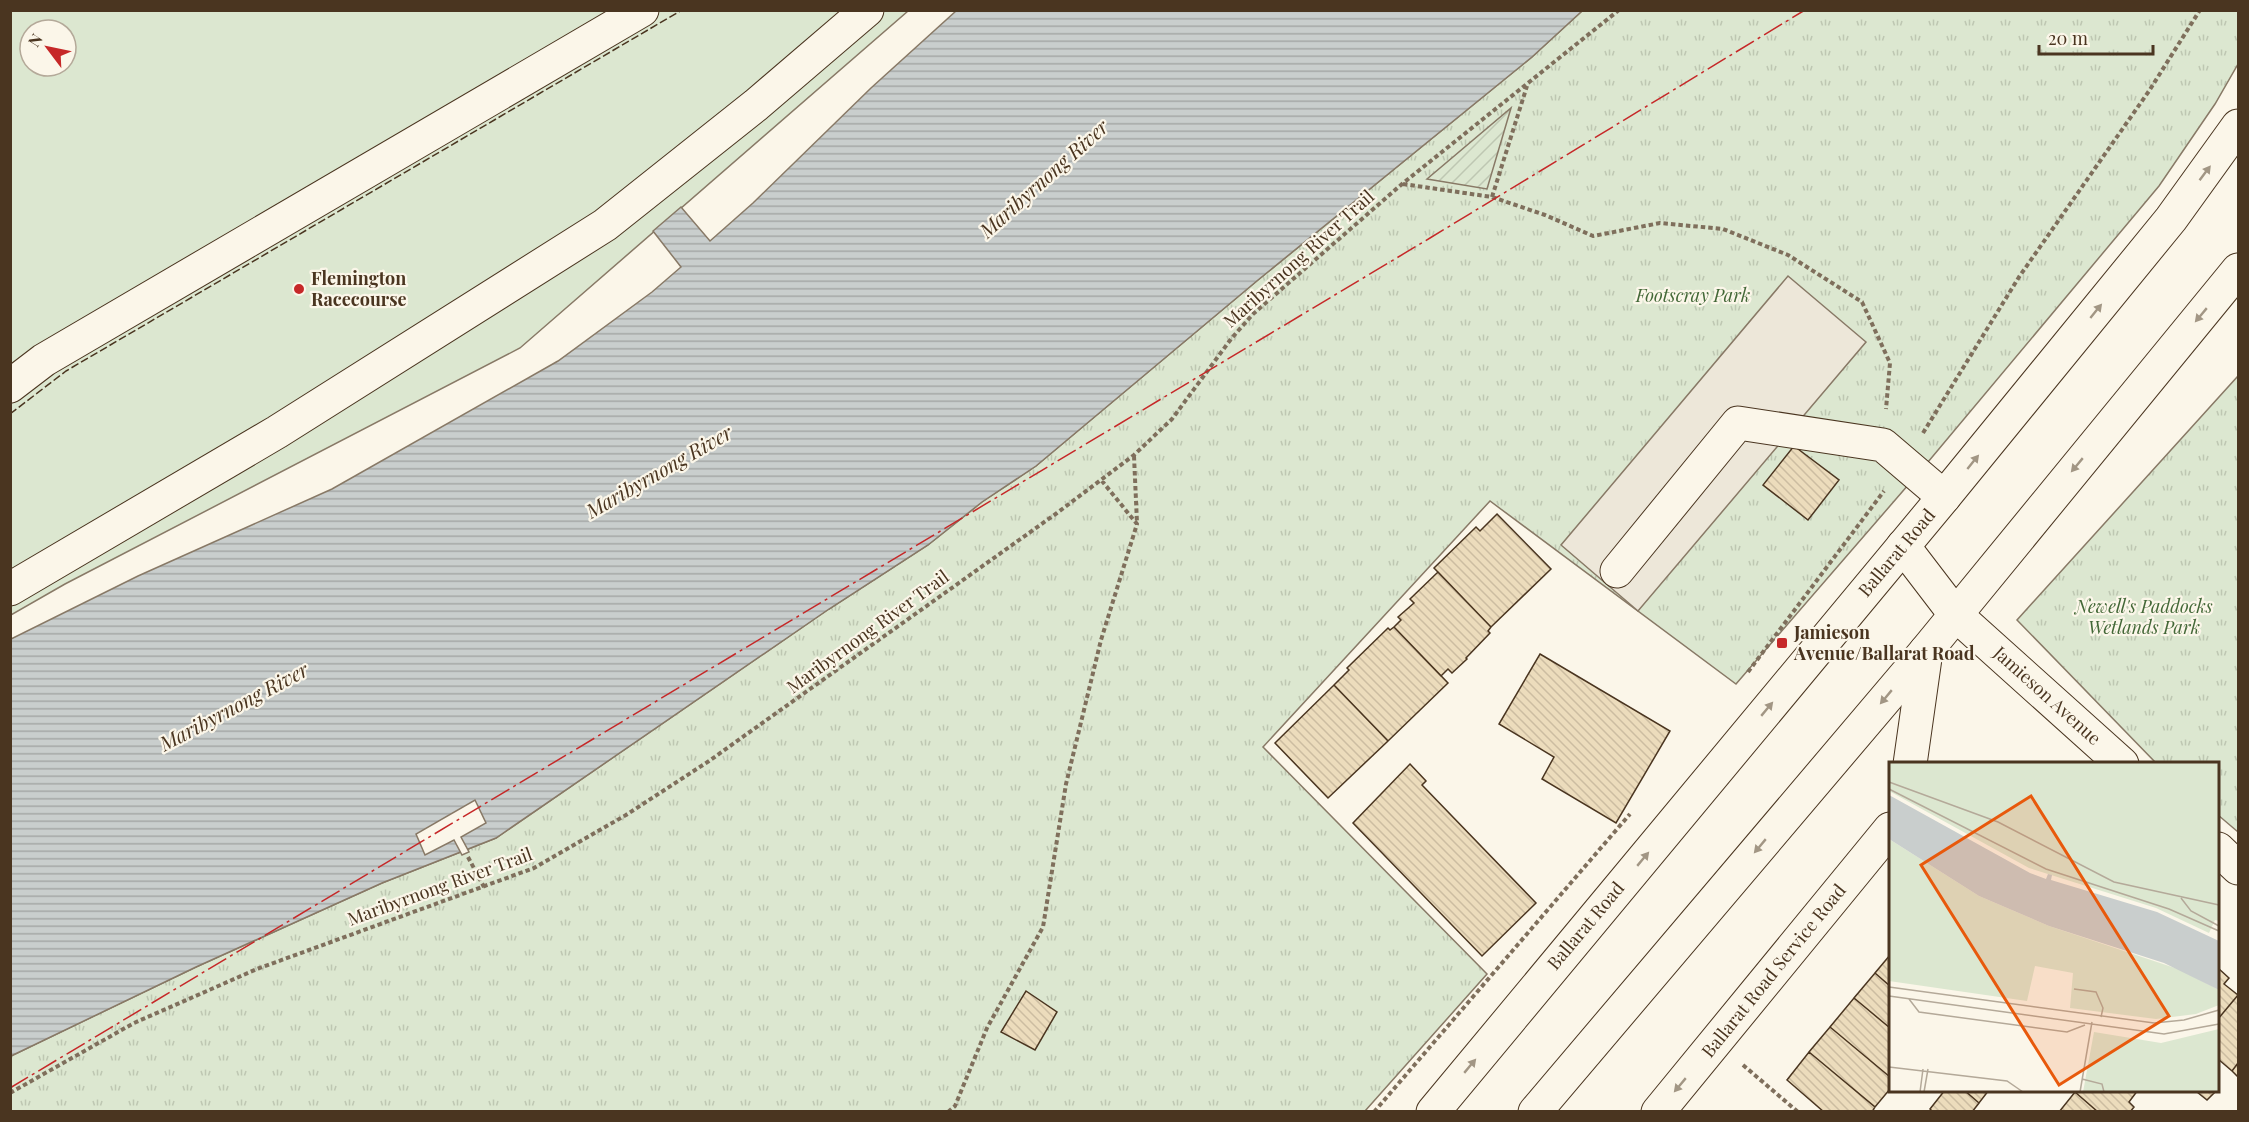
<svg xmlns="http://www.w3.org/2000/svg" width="2249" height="1122" viewBox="0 0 2249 1122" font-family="'Playfair Display',serif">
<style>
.park{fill:url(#park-tufts);stroke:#887966;stroke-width:1.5}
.garden{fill:url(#garden-furrows);stroke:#887966;stroke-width:1.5}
.pitch{fill:#dce7d0;stroke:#887966;stroke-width:1.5;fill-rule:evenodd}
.parking{fill:#ede7d9;stroke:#887966;stroke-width:1.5}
.water{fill:url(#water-rules);stroke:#887966;stroke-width:1.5}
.pier{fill:#fbf6e9;stroke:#887966;stroke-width:1.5}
.building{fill:url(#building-back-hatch);stroke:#4a3520;stroke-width:1.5}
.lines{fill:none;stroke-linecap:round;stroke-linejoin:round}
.minor-casing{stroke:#4a3520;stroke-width:35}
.highway-casing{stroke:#4a3520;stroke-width:35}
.path{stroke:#7f6f5c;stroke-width:4;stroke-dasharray:4.5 3;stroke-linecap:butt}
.minor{stroke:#fbf6e9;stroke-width:33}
.highway{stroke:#fbf6e9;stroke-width:33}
.fence{stroke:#4a3520;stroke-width:1.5;stroke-dasharray:8 3;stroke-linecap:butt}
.power{stroke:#c62828;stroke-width:1.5;stroke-dasharray:21 4.5 3 4.5;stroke-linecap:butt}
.oneway{fill:#a29684}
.poi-dot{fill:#c62828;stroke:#fbf6e9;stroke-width:2}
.labels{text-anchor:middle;stroke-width:4.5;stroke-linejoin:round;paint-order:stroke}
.street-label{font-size:18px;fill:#4a3520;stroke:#fbf6e9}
.poi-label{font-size:18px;font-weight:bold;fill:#4a3520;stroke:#fbf6e9;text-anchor:start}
.park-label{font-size:18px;font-style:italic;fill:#436837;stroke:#fbf6e9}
.water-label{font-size:20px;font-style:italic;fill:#4a3520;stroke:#fbf6e9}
.inset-road{fill:none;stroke:#b4a999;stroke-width:1.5}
.view{fill:#e8590c;fill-opacity:0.15;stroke:#e8590c;stroke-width:3}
.inset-edge{fill:none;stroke:#4a3520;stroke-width:3}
</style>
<defs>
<pattern id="park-tufts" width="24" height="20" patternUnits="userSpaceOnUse" patternTransform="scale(1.5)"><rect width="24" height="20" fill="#dce7d0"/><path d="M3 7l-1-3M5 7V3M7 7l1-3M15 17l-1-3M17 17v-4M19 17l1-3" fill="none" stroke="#bec7b2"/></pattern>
<pattern id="garden-furrows" width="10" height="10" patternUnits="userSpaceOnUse" patternTransform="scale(1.5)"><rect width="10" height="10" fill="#dce7d0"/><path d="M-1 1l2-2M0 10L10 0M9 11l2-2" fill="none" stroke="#bec7b2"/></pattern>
<pattern id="water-rules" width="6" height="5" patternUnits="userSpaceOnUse" patternTransform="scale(1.5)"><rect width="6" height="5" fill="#c9cecd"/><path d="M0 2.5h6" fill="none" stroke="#a5a8a6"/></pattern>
<pattern id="building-back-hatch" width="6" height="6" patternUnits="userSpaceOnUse" patternTransform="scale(1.5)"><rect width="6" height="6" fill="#ecdcbc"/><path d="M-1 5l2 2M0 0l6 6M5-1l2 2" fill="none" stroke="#ccbda1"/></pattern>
</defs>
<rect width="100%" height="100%" fill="#fbf6e9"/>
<path class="park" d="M 1582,11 L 2238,11 L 2238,64 L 2215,104 L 2159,186 L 1928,462 L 1736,684 L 1490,501 L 1263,747 L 1487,974 L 1365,1111 L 11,1112 L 11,1056 L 196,967 L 382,883 L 496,838 L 829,609 L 928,545 L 982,502 L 1036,466 L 1258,280 L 1532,57 Z
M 2238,376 L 2238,832 L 2218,815 L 2218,764 L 2156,763 L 2017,620 Z"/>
<path class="garden" d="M 1511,108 L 1487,189 L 1427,179 Z"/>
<path class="pitch" d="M 11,11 L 908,11 L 520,348 L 65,584 L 11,615 ZM 30,30 L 66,30 L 66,66 L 30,66 Z"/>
<path class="parking" d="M 1788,276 L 1866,342 L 1638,611 L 1561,545 Z"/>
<path class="water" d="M 956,11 L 1582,11 L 1532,57 L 1258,280 L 1036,466 L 982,502 L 928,545 L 829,609 L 496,838 L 382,883 L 196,967 L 11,1056 L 11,639 L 138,576 L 332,489 L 558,361 L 652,292 L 681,267 L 653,231 L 681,207 L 710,241 L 753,203 L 871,88 Z"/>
<path class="pier" d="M 475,800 L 486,823 L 461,837 L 469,852 L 462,855 L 454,840 L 425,855 L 416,834 Z"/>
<path class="building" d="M 1794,446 L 1839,480 L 1808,520 L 1763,485 Z
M 1497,514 L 1551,569 L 1491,627 L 1434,568 L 1476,527 L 1480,531 Z
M 1438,572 L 1491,627 L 1488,631 L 1490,633 L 1466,658 L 1467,659 L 1452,673 L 1448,669 L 1441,676 L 1394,627 L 1401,620 L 1398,617 L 1414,603 L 1410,599 Z
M 1394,627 L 1448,683 L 1388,741 L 1334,685 L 1349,670 L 1347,668 L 1388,628 L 1390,630 Z
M 1540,654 L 1670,731 L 1616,823 L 1542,779 L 1554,757 L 1499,724 Z
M 1334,685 L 1388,741 L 1328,798 L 1275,743 Z
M 1410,764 L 1426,781 L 1422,785 L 1536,903 L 1482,956 L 1353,823 Z
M 1890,955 L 1890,986 L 1875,973 Z
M 2218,968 L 2229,978 L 2224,984 L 2238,995 L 2218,1019 Z
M 1875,973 L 1890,986 L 1890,1028 L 1854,998 Z
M 1026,991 L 1057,1012 L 1035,1050 L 1001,1032 Z
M 2238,995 L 2238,1063 L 2232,1071 L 2218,1059 L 2218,1019 Z
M 1854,998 L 1890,1028 L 1890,1077 L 1830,1027 Z
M 1830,1027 L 1890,1077 L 1890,1089 L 1875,1107 L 1809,1052 Z
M 1809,1052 L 1875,1107 L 1872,1112 L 1824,1112 L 1787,1080 Z
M 2238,1063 L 2238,1077 L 2232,1071 Z
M 1945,1090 L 1964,1090 L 1979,1103 L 1972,1112 L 1933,1112 L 1930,1109 Z
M 1964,1090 L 1989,1090 L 1979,1103 Z
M 2077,1090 L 2138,1090 L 2129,1102 L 2134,1107 L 2130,1112 L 2098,1112 L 2075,1092 Z
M 2199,1090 L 2210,1090 L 2214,1093 L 2207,1100 L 2197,1092 Z
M 2075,1092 L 2098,1112 L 2059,1112 Z"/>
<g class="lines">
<defs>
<path id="minor" d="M 10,386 L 44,360 L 642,10
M 1903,546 L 1955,614 L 2122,764
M 1617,571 L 1738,423 L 1883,445 L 1944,497
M 10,589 L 277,432 L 605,225 L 756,105 L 867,10
M 1910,764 L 1926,651
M 2218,849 L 2238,868
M 1658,1112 L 1890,829"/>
<path id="highway" d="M 1433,1112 L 1944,497 L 2171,219 L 2238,126
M 1535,1112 L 1926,651 L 2238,270"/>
</defs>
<use href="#minor" class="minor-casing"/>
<use href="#highway" class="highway-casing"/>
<path class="path" d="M 1403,184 L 1492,197 L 1545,215 L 1593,236 L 1660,223 L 1723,229 L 1788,255 L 1862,302 L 1890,363 L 1886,409
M 1492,197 L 1527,86
M 1923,433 L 2019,277 L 2149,91 L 2200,10
M 1134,456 L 1137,523
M 1748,672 L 1884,491
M 468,857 L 484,887
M 1743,1065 L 1798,1112
M 10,1093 L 134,1023 L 257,969 L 534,868 L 626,815 L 709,761 L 1057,513 L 1134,455 L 1172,419 L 1231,339 L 1253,314 L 1402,184 L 1619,10
M 948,1112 L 955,1106 L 987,1028 L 1043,927 L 1066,784 L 1101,640 L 1137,524 L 1102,481
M 1374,1112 L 1630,814"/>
<use href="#minor" class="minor"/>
<use href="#highway" class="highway"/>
<path class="fence" d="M 10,414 L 66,371 L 682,10"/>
<path class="power" d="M 10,1088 L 1430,238 L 1805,10"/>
</g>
<defs><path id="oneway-solid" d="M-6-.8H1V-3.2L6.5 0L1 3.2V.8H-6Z" transform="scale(1.5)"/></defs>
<g class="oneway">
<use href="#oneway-solid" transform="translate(2205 173) rotate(-53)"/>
<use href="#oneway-solid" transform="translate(2096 311) rotate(-51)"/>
<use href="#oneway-solid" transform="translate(2201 315) rotate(130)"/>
<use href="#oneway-solid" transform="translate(1973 462) rotate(-51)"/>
<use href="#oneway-solid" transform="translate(2077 465) rotate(130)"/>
<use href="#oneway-solid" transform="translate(1886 697) rotate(130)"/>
<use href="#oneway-solid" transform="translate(1767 709) rotate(-50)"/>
<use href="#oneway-solid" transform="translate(1760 846) rotate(130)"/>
<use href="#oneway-solid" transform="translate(1643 859) rotate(-50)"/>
<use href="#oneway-solid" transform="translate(1470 1066) rotate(-50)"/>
<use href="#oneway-solid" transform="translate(1680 1085) rotate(130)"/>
</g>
<g class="poi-dot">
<circle cx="299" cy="289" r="6"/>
<rect x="1776" y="637" width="12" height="12" rx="3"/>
</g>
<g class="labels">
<g class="street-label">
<text transform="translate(1299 259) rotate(-42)" y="6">Maribyrnong River Trail</text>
<text transform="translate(1897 553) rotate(-50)" y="6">Ballarat Road</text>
<text transform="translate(868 632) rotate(-36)" y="6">Maribyrnong River Trail</text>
<text transform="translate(2047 696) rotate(42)" y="6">Jamieson Avenue</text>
<text transform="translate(440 887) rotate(-20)" y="6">Maribyrnong River Trail</text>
<text transform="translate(1586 926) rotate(-50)" y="6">Ballarat Road</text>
<text transform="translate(1774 971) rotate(-51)" y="6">Ballarat Road Service Road</text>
</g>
<g class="poi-label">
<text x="311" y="285">Flemington<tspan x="311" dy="21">Racecourse</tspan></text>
<text x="1794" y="639">Jamieson<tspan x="1794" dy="21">Avenue/Ballarat Road</tspan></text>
</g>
<g class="park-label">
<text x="1693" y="302">Footscray Park</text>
<text x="2144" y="613">Newell's Paddocks<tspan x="2144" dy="21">Wetlands Park</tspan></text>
</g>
<g class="water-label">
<text transform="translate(1044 179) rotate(-42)" y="7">Maribyrnong River</text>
<text transform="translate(659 472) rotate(-30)" y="7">Maribyrnong River</text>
<text transform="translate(234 707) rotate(-28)" y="7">Maribyrnong River</text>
</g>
</g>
<g transform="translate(1889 762)">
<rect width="330" height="330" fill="#fbf6e9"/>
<path d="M 0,77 L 90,134 L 160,164 L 289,207 L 330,228 L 330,243 L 307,252 L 267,257 L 181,246 L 184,211 L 146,204 L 138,239 L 0,219 ZM 330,267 L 330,330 L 194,330 L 205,270 L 272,281 Z" fill="#dce7d0"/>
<path d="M 0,0 L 330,0 L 330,159 L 326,158 L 320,171 L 267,146 L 140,106 L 0,29 Z" fill="#dce7d0"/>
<path d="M 0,33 L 141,111 L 157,117 L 159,112 L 163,113 L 162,118 L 268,150 L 330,179 L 330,228 L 275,201 L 160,164 L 90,134 L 0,77 Z" fill="#c9cecd"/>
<path class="inset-road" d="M 0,20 L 109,60 L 225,120 L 330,143M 0,27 L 157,107 L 280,147 L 330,169M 292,136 L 302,149 L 330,164M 0,225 L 265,261 L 295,258 L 330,248M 185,227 L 207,230 L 214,246 L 212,255M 0,234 L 275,272 L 330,262M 20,237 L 30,250 L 178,270 L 196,263M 0,305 L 118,319 L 134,330M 193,317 L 213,322 L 215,330M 31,330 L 34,307M 35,330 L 39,307M 191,330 L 203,260"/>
<path class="view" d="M 142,34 L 280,254 L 170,323 L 32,103 Z"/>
<rect width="330" height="330" class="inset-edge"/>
</g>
<rect width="2249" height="1122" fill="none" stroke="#4a3520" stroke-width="24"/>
<g transform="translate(48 48) rotate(302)"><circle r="28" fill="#fbf6e9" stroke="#b4a999" stroke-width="1.5"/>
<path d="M0-4.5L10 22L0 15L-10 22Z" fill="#c62828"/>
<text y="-9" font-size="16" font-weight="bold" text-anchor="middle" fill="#4a3520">N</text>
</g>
<path d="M2039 45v9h114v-9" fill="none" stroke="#4a3520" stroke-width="3"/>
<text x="2048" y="45" font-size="18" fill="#4a3520" stroke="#fbf6e9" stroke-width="4.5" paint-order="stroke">20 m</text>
</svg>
